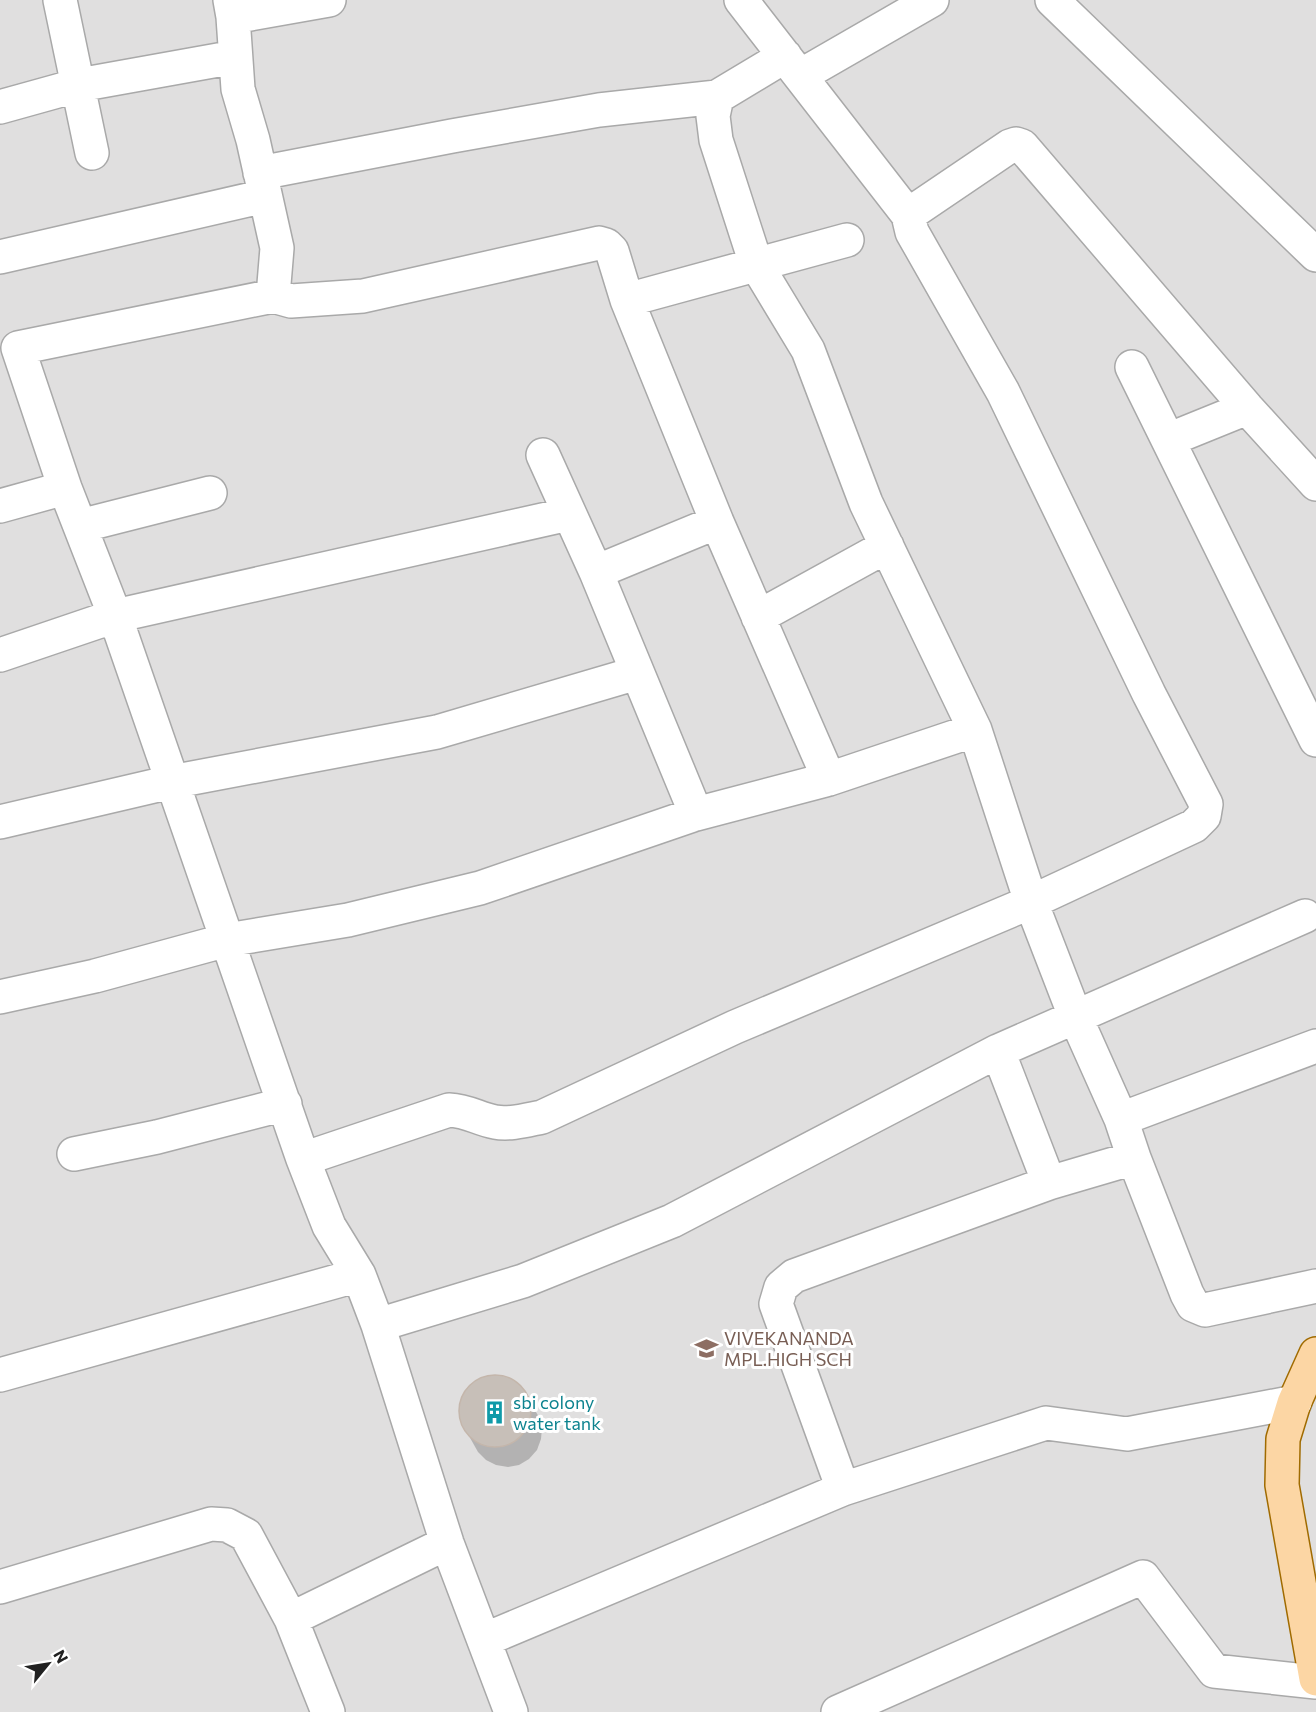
<svg xmlns="http://www.w3.org/2000/svg" width="1316" height="1712" viewBox="0 0 1316 1712" font-family="Commissioner,sans-serif">
<style>
.residential{fill:#e0dfdf}
.shadow{fill:#0003}
.building{fill:#c7bfb8;stroke:#c4b6ab;stroke-width:1.5}
.lines{fill:none;stroke-linecap:round;stroke-linejoin:round}
.minor-casing{stroke:#a9a9a9;stroke-width:36}
.major-casing{stroke:#a06b00;stroke-width:36}
.minor{stroke:#fff;stroke-width:33}
.major{stroke:#fcd6a4;stroke-width:33}
.labels{text-anchor:middle;stroke-width:6;stroke-linejoin:round;paint-order:stroke}
.education-label{font-size:18px;fill:#785e54;stroke:#fff;text-anchor:start}
.culture-label{font-size:18px;fill:#0d838f;stroke:#fff;text-anchor:start}
</style>
<rect width="100%" height="100%" fill="#f2efe9"/>
<path class="residential" d="M 0,0 L 1316,0 L 1316,1712 L 0,1712 Z"/>
<path class="shadow" d="M 488,1376 L 499,1376 L 510,1379 L 520,1386 L 539,1417 L 542,1428 L 541,1439 L 537,1450 L 529,1459 L 519,1465 L 508,1467 L 496,1465 L 486,1460 L 478,1452 L 460,1420 L 462,1397 L 468,1387 L 477,1380 Z"/>
<path class="building" d="M459 1411a36 36 0 1 1 72 0a36 36 0 1 1-72 0Z"/>
<g class="lines">
<defs>
<path id="minor" d="M 60,0 L 92,153
M 230,0 L 233,17 L 238,89 L 253,140 L 277,248 L 273,296
M 741,0 L 908,215
M 1052,0 L 1316,255
M 233,17 L 329,0
M 785,56 L 717,97 L 713,116 L 716,140 L 756,264 L 808,350 L 866,503 L 975,730 L 1031,902 L 1075,1016 L 1121,1119 L 1134,1158 L 1049,1183 L 794,1276 L 781,1287 L 776,1304 L 843,1489
M 800,76 L 932,0
M 0,107 L 79,85 L 235,57
M 260,173 L 452,136 L 599,110 L 717,97
M 0,257 L 265,196
M 627,300 L 847,240
M 1132,367 L 1316,740
M 1168,440 L 1247,408
M 543,455 L 596,572 L 696,814
M 0,506 L 65,488
M 80,526 L 210,493
M 596,572 L 717,522
M 758,617 L 887,546
M 0,655 L 115,616 L 569,514
M 0,822 L 171,782 L 437,732 L 637,673
M 0,997 L 95,976 L 227,940 L 348,920 L 480,888 L 696,814 L 829,779 L 975,730
M 998,1051 L 1049,1183
M 1121,1119 L 1316,1046
M 74,1154 L 157,1137 L 285,1104
M 1134,1158 L 1187,1294 L 1193,1305 L 1205,1310 L 1316,1286
M 303,1159 L 449,1110 C 469,1111 478,1119 495,1122 C 510,1125 527,1120 542,1117 L 735,1027 L 1031,902 L 1194,826 L 1204,816 L 1206,804 L 1149,694 L 1003,392 L 912,232 L 908,215 L 1010,146 L 1016,144 L 1022,146 L 1247,408 L 1316,484
M 378,1325 L 523,1281 L 672,1221 L 998,1051 L 1305,916
M 0,1375 L 359,1275
M 0,1587 L 211,1524 L 227,1525 L 246,1535 L 291,1619 L 328,1712
M 291,1619 L 447,1543
M 484,1640 L 843,1489 L 1046,1423 L 1127,1434 L 1295,1402
M 511,1712 L 447,1543 L 378,1325 L 359,1275 L 329,1226 L 303,1159 L 115,616 L 65,488 L 18,348 L 273,296 L 291,301 L 363,296 L 599,243 L 606,245 L 612,251 L 627,300 L 717,522 L 829,779
M 838,1712 L 1143,1577 L 1214,1671 L 1316,1682"/>
<path id="major" d="M 1316,1354 L 1294,1403 L 1283,1439 L 1282,1485 L 1316,1679"/>
</defs>
<use href="#minor" class="minor-casing"/>
<use href="#major" class="major-casing"/>
<use href="#minor" class="minor"/>
<use href="#major" class="major"/>
</g>
<defs>
<symbol id="school-bare" viewBox="-9 -9 18 18"><path d="M0-5L7-2L0 1L-7-2ZM-4 1L0 2.5L4 1V4Q0 6-4 4Z" fill="#8d6e63" stroke="#fff" stroke-width="2.5" paint-order="stroke"/></symbol>
<symbol id="building-bare" viewBox="-9 -9 18 18"><path d="M-4-6H4V6H1V3H-1V6H-4ZM-2.5-4.3h1.7v1.8h-1.7ZM.8-4.3h1.7v1.8H.8ZM-2.5-1h1.7V.8h-1.7ZM.8-1h1.7V.8H.8Z" fill="#0f9aa8" stroke="#fff" stroke-width="2.5" paint-order="stroke"/></symbol>
</defs>
<g fill-rule="evenodd">
<use href="#school-bare" x="690" y="1332" width="33" height="33"/>
<use href="#building-bare" x="478" y="1396" width="33" height="33"/>
</g>
<g class="labels">
<g class="education-label">
<text x="724" y="1345">VIVEKANANDA<tspan x="724" dy="21">MPL.HIGH SCH</tspan></text>
</g>
<g class="culture-label">
<text x="513" y="1409">sbi colony<tspan x="513" dy="21">water tank</tspan></text>
</g>
</g>
<g transform="translate(48 1664) rotate(60)" stroke="#ffffff" stroke-width="4.5" paint-order="stroke">
<path d="M0-4.5L10 22L0 15L-10 22Z" fill="#222222"/>
<text y="-9" font-size="16" font-weight="bold" text-anchor="middle" fill="#222222">N</text>
</g>
</svg>
